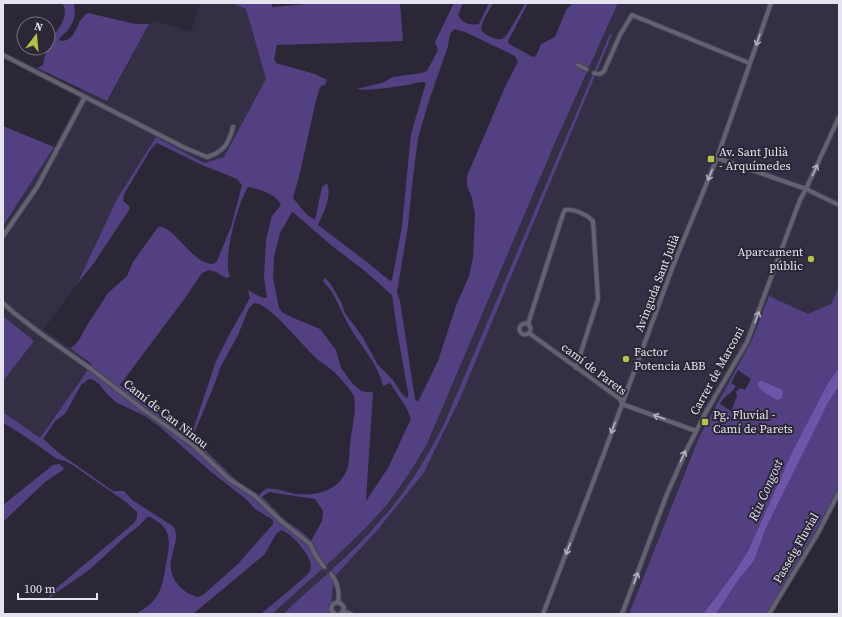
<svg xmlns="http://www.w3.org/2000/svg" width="842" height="617" viewBox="0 0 842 617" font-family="'Source Serif 4',serif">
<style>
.built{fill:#342f45}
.green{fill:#534082;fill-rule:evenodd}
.water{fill:#6e55a9}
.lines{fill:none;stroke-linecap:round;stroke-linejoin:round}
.minor-tunnel{stroke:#474351;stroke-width:4;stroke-dasharray:4 2;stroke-linecap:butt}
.minor-casing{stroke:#454350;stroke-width:6}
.minor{stroke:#646172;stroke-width:4}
.oneway{stroke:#b1afbc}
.poi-dot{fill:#b5c249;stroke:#2b2736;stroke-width:1.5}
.labels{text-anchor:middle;stroke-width:4;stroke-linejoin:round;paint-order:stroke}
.poi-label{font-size:12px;fill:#e5e3ed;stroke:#2b2736;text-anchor:start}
.street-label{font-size:12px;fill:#e5e3ed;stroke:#2b2736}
.water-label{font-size:13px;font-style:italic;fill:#e2ddf5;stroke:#2b2736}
</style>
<rect width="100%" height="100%" fill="#2b2736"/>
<path class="built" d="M 200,3 L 232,3 L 246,9 L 267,79 L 224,157 L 204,163 L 156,137 L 117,200 L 77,284 L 44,329 L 92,364 L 40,438 L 3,412 L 3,381 L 34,341 L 3,316 L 3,226 L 54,147 L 79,98 L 80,88 L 108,101 L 149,24 L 156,21 L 191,32 Z
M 618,3 L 839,3 L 839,286 L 812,346 L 754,377 L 737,367 L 700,435 L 629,614 L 330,614 L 334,577 L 375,533 L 423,474 L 459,401 L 612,35 L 611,34 L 444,424 L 433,446 L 406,489 L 378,523 L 330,571 L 283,614 L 272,614 L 326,565 L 374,519 L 402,485 L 427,444 L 554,145 Z"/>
<path class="green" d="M 62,3 L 73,3 C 77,12 74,22 68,30 C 65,34 61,35 59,40 L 61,41 C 78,41 75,20 88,13 L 135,24 L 149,24 L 107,101 L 37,68 L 43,65 C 45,57 46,48 50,41 C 57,30 71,16 62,3 Z
M 232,3 L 272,3 L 272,7 L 318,3 L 400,3 L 403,41 L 277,45 L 274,59 L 276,63 L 315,74 L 327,80 L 325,85 L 321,86 L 319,90 C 309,126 304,162 293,198 L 306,214 L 315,220 L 322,187 L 327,183 C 332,197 324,211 318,225 L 367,262 L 390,281 L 392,280 L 402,226 L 411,134 L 426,83 C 420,80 414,84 407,85 C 391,87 372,91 356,89 L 382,83 L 393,77 L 421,73 L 427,71 L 438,50 L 435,42 L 454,3 L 463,3 L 458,15 C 462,23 470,26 479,24 L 489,3 L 493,3 L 483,21 L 481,30 C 485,35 498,42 504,38 C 508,35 522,9 525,3 L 528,3 L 508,41 L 509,44 L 533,57 L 536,56 L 541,44 L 555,37 L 566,10 L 573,3 L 618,3 L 554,145 L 427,444 C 411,471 395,497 374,519 C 342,553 306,583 272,614 L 261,614 L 306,576 C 309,573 311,570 311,565 C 310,555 292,533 281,530 L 276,534 L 265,554 L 193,614 L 136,614 C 144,609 152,604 157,596 C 163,586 164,575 166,564 C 169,549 173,531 158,522 C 154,519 152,517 147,517 L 140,525 L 126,536 L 89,570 L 53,595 L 48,600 L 51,593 L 60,585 L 134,523 L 137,518 L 137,512 L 126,502 L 74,466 L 65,461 L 57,459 L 20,433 L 3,423 L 3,412 L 40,438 L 92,364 L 70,348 L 74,346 L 79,340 L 86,327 L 108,293 L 127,276 L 133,262 L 158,227 C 173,224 193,265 213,264 L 217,261 L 231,227 L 242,185 L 237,179 L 202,165 L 157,143 L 151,149 L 124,194 L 123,201 L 130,207 L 129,210 L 94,263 L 77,284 L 117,199 L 156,137 L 204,163 L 224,157 L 266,79 L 246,9 ZM 455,29 L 465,32 L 515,56 L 518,62 L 505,87 L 467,176 L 467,186 L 472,198 L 475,215 L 473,258 L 469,276 L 456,306 L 438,361 L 418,402 L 415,399 L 400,301 L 397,292 L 408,226 L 412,185 L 418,138 L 429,101 L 448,46 L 450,34 L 453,30 ZM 248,187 C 260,189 276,194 281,205 L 272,216 L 266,240 L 264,277 L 267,298 C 261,299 254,293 248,290 L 250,298 L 229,335 L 216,361 L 193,430 L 189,433 L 148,407 L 120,385 L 185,298 L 202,273 L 209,270 L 216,272 L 226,278 L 230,277 C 222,259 238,203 248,187 ZM 292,212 L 294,213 L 332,246 L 365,271 L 392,295 L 398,336 L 408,392 L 408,397 L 407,398 L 402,394 L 393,380 L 378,365 L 362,336 L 345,313 L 341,302 L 330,283 L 325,278 L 323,280 C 325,285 329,287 332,292 C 340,306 345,321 354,334 C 365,351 378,365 383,386 L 390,383 L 406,407 L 411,419 L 388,468 L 366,501 L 373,392 L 366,392 L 361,391 L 352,383 L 341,368 L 336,350 L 320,329 L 291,317 L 282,312 L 279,308 L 273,278 L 274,257 L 280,233 ZM 254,303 C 269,303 301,344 313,355 C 318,361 326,365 332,370 C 340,378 349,387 354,396 C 357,412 351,430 350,445 C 349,454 350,464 346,472 C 336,492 316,496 296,494 C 289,493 272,487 266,489 C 263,491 261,493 259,495 L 237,481 L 209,454 L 193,436 L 215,383 L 221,366 L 238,335 L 249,308 ZM 89,379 L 94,380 L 99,384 L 107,394 L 117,403 L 145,416 L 160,427 L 210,471 L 247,500 L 255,509 L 273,520 L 273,524 L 238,564 L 203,595 L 198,597 C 189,595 182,590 177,583 C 160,562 184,542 173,526 L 132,500 L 124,491 L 113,491 L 59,453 L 43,439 L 56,420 L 65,414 L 81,385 ZM 269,492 L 315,499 L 323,511 L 322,521 L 311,541 C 303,531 293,527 284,519 C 276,512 270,504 262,497 Z
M 610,34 L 612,35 L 459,401 L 423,474 L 375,533 L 334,577 L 330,614 L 283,614 C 315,584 349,556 378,523 C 405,494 426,459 444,424 Z
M 3,126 L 54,147 L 3,226 Z
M 839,286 L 839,368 L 828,383 L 793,450 L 748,551 L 734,573 L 703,614 L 629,614 L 700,435 L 752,340 L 769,296 L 808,314 L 831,304 ZM 738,370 L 751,379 L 745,390 L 740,388 L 736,392 L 737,396 L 731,411 L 720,404 C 724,395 731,395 736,386 L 731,383 Z
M 3,316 L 34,341 L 3,381 Z
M 839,386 L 839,486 L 820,524 L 767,614 L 716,614 L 739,579 L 754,561 L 766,528 L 828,403 Z
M 59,464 L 64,468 L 63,470 L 45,482 L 3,522 L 3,505 L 53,465 Z"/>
<path class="water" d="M 839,368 L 839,386 L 828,403 L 766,528 L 754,561 L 739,579 L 716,614 L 703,614 L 734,573 L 748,551 L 793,450 L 828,383 Z
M 760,381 C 763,381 778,388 782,390 L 783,394 L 782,398 L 777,400 L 765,393 L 758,386 L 758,383 Z"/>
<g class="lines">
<path class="minor-tunnel" d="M 586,69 L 594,73
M 324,567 L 331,574"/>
<defs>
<path id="minor" d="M 3,55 L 185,148 L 207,157 C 224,152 229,143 233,127
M 578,65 L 586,69
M 594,73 C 598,74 601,75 604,71 L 620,35 L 632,15 L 749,63
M 717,158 L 806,189 L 839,205
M 3,236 L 37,187 L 85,97
M 3,303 L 14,313 L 40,333 L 91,369 L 144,410 L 194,446 L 229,479 L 255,496 L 281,521 L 310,544 L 316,556 L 324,567
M519.5 329a5.5 5.5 0 1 1 11 0a5.5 5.5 0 1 1-11 0Z
M 528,324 L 563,214 L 565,210 C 575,209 586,214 593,221 L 598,299 L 576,368
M 529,333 L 620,399 L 622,404 L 696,431
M 331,574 C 337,581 340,592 338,602
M 343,611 L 351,614
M 335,614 C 328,609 332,601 340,603 L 344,607 L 343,611 L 340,614
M 543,614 L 603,456 L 673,266 L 717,158 L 771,3
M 622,614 L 667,494 L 686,451 L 706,412 L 747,342 L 800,200 L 806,189 L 839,117
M 769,614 L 818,533 L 839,492"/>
</defs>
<use href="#minor" class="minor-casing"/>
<use href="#minor" class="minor"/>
</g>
<defs><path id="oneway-shaft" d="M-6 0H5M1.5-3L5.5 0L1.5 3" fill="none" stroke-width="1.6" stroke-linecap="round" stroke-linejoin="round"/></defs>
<g class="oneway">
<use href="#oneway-shaft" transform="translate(758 40) rotate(109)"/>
<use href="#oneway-shaft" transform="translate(815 170) rotate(-66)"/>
<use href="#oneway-shaft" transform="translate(710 175) rotate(112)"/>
<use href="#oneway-shaft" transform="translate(757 317) rotate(-70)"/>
<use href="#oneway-shaft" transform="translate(659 417) rotate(-160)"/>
<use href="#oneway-shaft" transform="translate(613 428) rotate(110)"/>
<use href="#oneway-shaft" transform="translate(683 456) rotate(-66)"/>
<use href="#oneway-shaft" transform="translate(568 549) rotate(111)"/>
<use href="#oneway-shaft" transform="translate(636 578) rotate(-69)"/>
</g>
<g class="poi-dot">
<rect x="707" y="155" width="8" height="8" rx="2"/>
<circle cx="811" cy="259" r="4"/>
<circle cx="626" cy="359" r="4"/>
<rect x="701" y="418" width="8" height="8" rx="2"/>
</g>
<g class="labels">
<g class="poi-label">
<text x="719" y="156">Av. Sant Julià<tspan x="719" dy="14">- Arquímedes</tspan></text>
<text x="803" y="256" text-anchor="end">Aparcament<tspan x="803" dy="14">públic</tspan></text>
<text x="634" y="356">Factor<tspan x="634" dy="14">Potencia ABB</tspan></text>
<text x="713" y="419">Pg. Fluvial -<tspan x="713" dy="14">Camí de Parets</tspan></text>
</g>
<g class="street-label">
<text transform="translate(657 283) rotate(-69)" y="4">Avinguda Sant Julià</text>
<text transform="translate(594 369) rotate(37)" y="4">camí de Parets</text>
<text transform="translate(717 371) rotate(-61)" y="4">Carrer de Marconi</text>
<text transform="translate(166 414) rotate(38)" y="4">Camí de Can Ninou</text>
<text transform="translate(796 548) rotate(-60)" y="4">Passeig Fluvial</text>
</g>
<g class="water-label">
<text transform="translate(765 490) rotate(-66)" y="5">Riu Congost</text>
</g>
</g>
<rect width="842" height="617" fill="none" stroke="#e5e3ed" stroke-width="8"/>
<g transform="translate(36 36) rotate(16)"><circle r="19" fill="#2b2736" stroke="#75727f"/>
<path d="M0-3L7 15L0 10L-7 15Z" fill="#b5c249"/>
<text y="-6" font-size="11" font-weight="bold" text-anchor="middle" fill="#e5e3ed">N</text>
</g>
<path d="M18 593v6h79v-6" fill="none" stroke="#e5e3ed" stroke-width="2"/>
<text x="24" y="593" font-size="12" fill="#e5e3ed" stroke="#2b2736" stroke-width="3" paint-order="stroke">100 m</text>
</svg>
